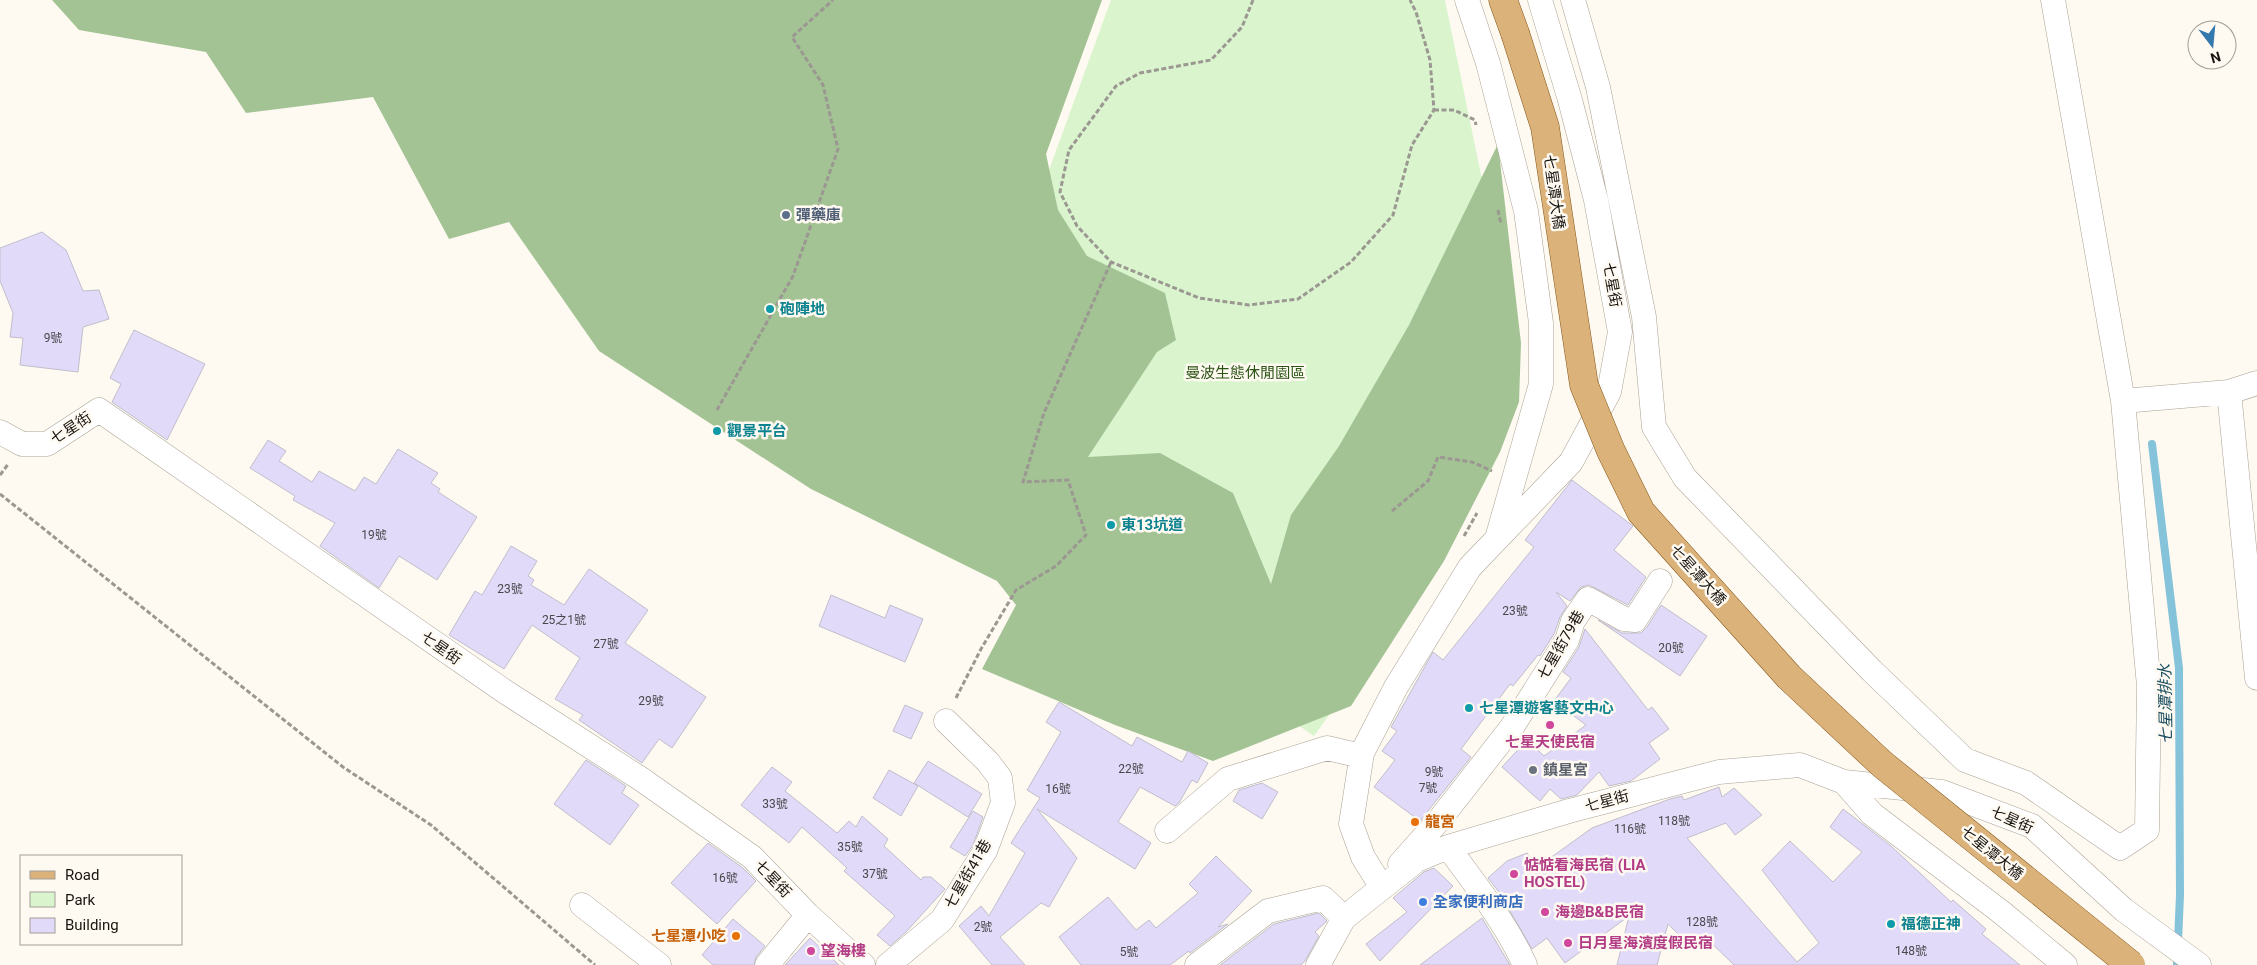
<svg xmlns="http://www.w3.org/2000/svg" width="2257" height="965" viewBox="0 0 2257 965" font-family="Roboto,'Noto Sans TC',sans-serif">
<style>
.green{fill:#daf5ce}
.forest{fill:#a3c395}
.lines{fill:none;stroke-linecap:round;stroke-linejoin:round}
.stream{stroke:#85c3db;stroke-width:8}
.building{fill:#e1daf9;stroke:#c1becc}
.minor-casing{stroke:#aaa295;stroke-width:25}
.major-casing{stroke:#865a1b;stroke-width:29}
.path{stroke:#9b9791;stroke-width:3;stroke-dasharray:5 2.5;stroke-linecap:butt}
.minor{stroke:#fff;stroke-width:24}
.major{stroke:#dab27a;stroke-width:28}
.major-bridge-casing{stroke:#865a1b;stroke-width:29;stroke-linecap:butt}
.major-bridge{stroke:#dab27a;stroke-width:28}
.service-dot{fill:#5c6f8a;stroke:#fef9f1;stroke-width:2}
.culture-dot{fill:#0f9aa8;stroke:#fef9f1;stroke-width:2}
.hotel-dot{fill:#d1479c;stroke:#fef9f1;stroke-width:2}
.worship-dot{fill:#6b7280;stroke:#fef9f1;stroke-width:2}
.food-dot{fill:#e8710a;stroke:#fef9f1;stroke-width:2}
.shop-dot{fill:#3f7fe0;stroke:#fef9f1;stroke-width:2}
.labels{text-anchor:middle;stroke-width:5;stroke-linejoin:round;paint-order:stroke}
.number-label{font-size:12px;fill:#4a464a}
.street-label{font-size:15px;fill:#181510;stroke:#fef9f1}
.service-label{font-size:15px;font-weight:bold;fill:#4e5e75;stroke:#fef9f1;text-anchor:start}
.culture-label{font-size:15px;font-weight:bold;fill:#0d838f;stroke:#fef9f1;text-anchor:start}
.park-label{font-size:15px;fill:#2b5415;stroke:#fef9f1}
.hotel-label{font-size:15px;font-weight:bold;fill:#b23c85;stroke:#fef9f1;text-anchor:start}
.worship-label{font-size:15px;font-weight:bold;fill:#5b616d;stroke:#fef9f1;text-anchor:start}
.food-label{font-size:15px;font-weight:bold;fill:#c56008;stroke:#fef9f1;text-anchor:start}
.shop-label{font-size:15px;font-weight:bold;fill:#366cbe;stroke:#fef9f1;text-anchor:start}
.water-label{font-size:16px;font-style:italic;fill:#194d5f;stroke:#fef9f1}
</style>
<rect width="100%" height="100%" fill="#fef9f1"/>
<path class="green" d="M 1111,0 L 1445,0 L 1485,194 L 1440,561 L 1314,736 L 985,513 L 945,455 Z"/>
<path class="forest" d="M 52,0 L 1102,0 L 1046,154 L 1058,210 L 1087,256 L 1165,293 L 1176,340 L 1157,352 L 1088,457 L 1160,453 L 1233,493 L 1271,584 L 1291,515 L 1339,446 L 1409,325 L 1498,144 L 1521,343 L 1519,402 L 1500,452 L 1444,561 L 1351,706 L 1213,761 L 1115,725 L 982,669 L 1016,605 L 997,581 L 811,489 L 599,351 L 509,222 L 449,239 L 373,97 L 246,113 L 206,52 L 79,30 Z"/>
<g class="lines">
<path class="stream" d="M 2152,444 L 2179,668 L 2180,895 L 2177,965"/>
</g>
<path class="building" d="M 42,232 L 66,250 L 83,291 L 99,290 L 109,319 L 83,327 L 78,372 L 20,365 L 23,338 L 10,337 L 13,313 L 0,281 L 0,248 Z
M 134,330 L 205,364 L 167,440 L 112,402 L 121,384 L 110,378 Z
M 268,440 L 286,451 L 279,461 L 312,482 L 319,471 L 355,491 L 364,477 L 376,484 L 398,449 L 438,473 L 431,483 L 440,489 L 438,492 L 477,517 L 437,580 L 399,556 L 379,588 L 320,546 L 335,523 L 293,500 L 295,496 L 250,468 Z
M 1572,480 L 1633,526 L 1614,550 L 1646,577 L 1628,605 L 1589,585 L 1581,587 L 1570,601 L 1556,592 L 1567,606 L 1560,617 L 1554,634 L 1540,656 L 1538,655 L 1513,686 L 1510,684 L 1461,749 L 1471,757 L 1420,821 L 1374,787 L 1395,760 L 1382,751 L 1397,731 L 1391,727 L 1433,652 L 1443,660 L 1534,547 L 1525,540 Z
M 511,546 L 537,561 L 528,576 L 534,580 L 531,585 L 564,605 L 589,569 L 648,610 L 625,643 L 706,697 L 672,748 L 659,739 L 642,763 L 579,720 L 583,715 L 555,699 L 580,658 L 532,625 L 504,669 L 449,635 L 475,591 L 482,595 Z
M 831,595 L 885,618 L 890,605 L 923,619 L 905,662 L 819,626 Z
M 1661,605 L 1707,636 L 1680,676 L 1598,620 L 1622,633 L 1641,633 L 1647,627 Z
M 1585,629 L 1648,710 L 1652,707 L 1669,729 L 1649,743 L 1660,759 L 1631,781 L 1609,786 L 1599,772 L 1577,795 L 1561,799 L 1550,789 L 1540,801 L 1502,767 L 1527,740 L 1544,756 L 1586,725 L 1554,701 L 1571,678 L 1563,672 L 1579,647 Z
M 1059,702 L 1132,746 L 1137,737 L 1182,762 L 1188,751 L 1208,763 L 1197,783 L 1192,780 L 1179,803 L 1175,806 L 1140,787 L 1118,822 L 1151,843 L 1135,869 L 1037,809 L 1077,858 L 1049,907 L 1041,903 L 1000,937 L 1025,965 L 992,965 L 959,926 L 981,906 L 989,916 L 1025,853 L 1011,843 L 1040,798 L 1027,790 L 1061,732 L 1046,722 Z
M 905,705 L 923,713 L 911,739 L 893,731 Z
M 586,760 L 626,786 L 622,793 L 639,805 L 610,845 L 554,804 Z
M 928,761 L 982,794 L 968,817 L 914,783 Z
M 772,767 L 792,782 L 785,791 L 837,833 L 849,821 L 856,827 L 862,816 L 888,839 L 884,846 L 921,880 L 923,877 L 931,877 L 945,889 L 906,932 L 890,946 L 877,935 L 895,916 L 844,871 L 847,868 L 802,827 L 789,843 L 741,805 Z
M 889,770 L 918,786 L 901,816 L 873,798 Z
M 1262,783 L 1278,792 L 1262,819 L 1233,801 L 1239,790 Z
M 1719,787 L 1722,797 L 1734,788 L 1762,815 L 1735,835 L 1726,823 L 1687,838 L 1797,962 L 1819,943 L 1762,870 L 1790,841 L 1833,882 L 1862,852 L 1830,827 L 1843,809 L 1891,846 L 1951,902 L 1953,900 L 1986,929 L 1982,934 L 2020,965 L 1734,965 L 1702,934 L 1690,946 L 1668,924 L 1657,965 L 1617,965 L 1629,916 L 1565,963 L 1547,938 L 1532,949 L 1504,901 L 1505,900 L 1488,878 L 1507,861 L 1527,853 L 1539,866 L 1592,828 L 1670,799 L 1682,796 L 1684,800 Z
M 973,811 L 983,817 L 973,845 L 965,856 L 950,847 Z
M 708,843 L 743,868 L 756,881 L 717,924 L 671,883 Z
M 1216,856 L 1252,891 L 1218,927 L 1228,924 L 1190,953 L 1189,951 L 1170,965 L 1081,965 L 1059,937 L 1108,897 L 1136,930 L 1149,920 L 1156,928 L 1198,893 L 1189,884 Z
M 1434,868 L 1453,886 L 1380,961 L 1366,944 L 1407,912 L 1393,898 L 1424,872 Z
M 1319,913 L 1327,921 L 1315,932 L 1319,936 L 1305,961 L 1301,965 L 1220,965 L 1274,924 Z
M 1482,918 L 1510,965 L 1420,965 Z
M 733,919 L 765,946 L 756,957 L 754,965 L 713,965 L 702,955 Z
M 810,938 L 839,965 L 785,965 Z"/>
<g class="lines">
<defs>
<path id="minor" d="M 1467,0 L 1488,63 L 1526,211 L 1541,323 L 1541,384 L 1498,535
M 1573,0 L 1598,87 L 1644,317 L 1654,427 L 1685,478 L 1872,671 L 1965,760 L 2026,783 L 2120,848 L 2147,830 L 2149,686 L 2123,401 L 2229,392 L 2257,383
M 2053,0 L 2123,401
M 2229,392 L 2257,678
M 0,432 L 22,444 L 47,444 L 99,410 L 504,691 L 641,779 L 752,857 L 808,915 L 863,965
M 1844,782 L 1872,814 L 2001,912 L 2065,965
M 1167,831 L 1228,779 L 1327,748 L 1361,756
M 1448,847 C 1475,884 1506,923 1525,965
M 1400,864 L 1440,819 L 1512,727 L 1567,640 L 1573,621 L 1588,599 L 1624,619 L 1635,620 L 1660,581
M 1381,886 L 1363,857 L 1351,824 L 1362,753 L 1396,687 L 1470,567 L 1571,462 L 1609,392 L 1620,332 L 1596,200 L 1570,100 L 1540,0
M 582,905 L 659,965
M 767,965 L 808,915
M 888,965 L 942,920 L 985,851 L 1003,803 L 1000,778 L 988,762 L 946,721
M 1197,965 L 1268,911 L 1323,898 L 1344,918
M 1318,965 L 1344,918 L 1417,860 L 1448,847 L 1569,811 L 1719,772 L 1800,765 L 1844,782 L 1942,792 L 2032,826 L 2124,910 L 2199,965"/>
<path id="major" d="M 1503,0 L 1515,33"/>
</defs>
<use href="#minor" class="minor-casing"/>
<use href="#major" class="major-casing"/>
<path class="path" d="M 1253,0 L 1242,27 L 1211,60 L 1140,73 L 1116,86 L 1069,150 L 1060,192 L 1077,226 L 1111,262 L 1199,298 L 1249,305 L 1298,299 L 1351,262 L 1393,215 L 1412,145 L 1434,110 L 1430,60 L 1416,12 L 1410,0
M 1434,110 L 1454,110 L 1475,120 L 1476,125
M 1498,210 L 1501,224
M 717,410 L 793,276 L 838,149 L 823,85 L 792,37 L 833,0
M 0,475 L 9,463
M 0,494 L 343,767 L 431,825 L 595,965
M 1392,511 L 1428,481 L 1438,457 L 1472,462 L 1492,471
M 1464,536 L 1477,513
M 956,698 L 981,649 L 1016,590 L 1056,566 L 1086,535 L 1068,480 L 1023,482 L 1044,413 L 1111,262"/>
<use href="#minor" class="minor"/>
<use href="#major" class="major"/>
<defs>
<path id="major-bridge" d="M 1515,33 L 1545,127 L 1584,385 L 1611,451 L 1641,512 L 1789,677 L 1882,764 L 2131,965"/>
</defs>
<use href="#major-bridge" class="major-bridge-casing"/>
<use href="#major-bridge" class="major-bridge"/>
</g>
<circle class="service-dot" cx="786" cy="215" r="5"/>
<g class="culture-dot">
<circle cx="770" cy="309" r="5"/>
<circle cx="717" cy="431" r="5"/>
<circle cx="1111" cy="525" r="5"/>
<circle cx="1469" cy="708" r="5"/>
<circle cx="1891" cy="924" r="5"/>
</g>
<g class="hotel-dot">
<circle cx="1550" cy="725" r="5"/>
<circle cx="1514" cy="874" r="5"/>
<circle cx="1545" cy="912" r="5"/>
<circle cx="1568" cy="943" r="5"/>
<circle cx="811" cy="951" r="5"/>
</g>
<circle class="worship-dot" cx="1533" cy="770" r="5"/>
<g class="food-dot">
<circle cx="1415" cy="822" r="5"/>
<circle cx="736" cy="936" r="5"/>
</g>
<circle class="shop-dot" cx="1423" cy="902" r="5"/>
<g class="labels">
<g class="number-label">
<text x="53" y="342">9號</text>
<text x="374" y="539">19號</text>
<text x="510" y="593">23號</text>
<text x="1515" y="615">23號</text>
<text x="564" y="624">25之1號</text>
<text x="606" y="648">27號</text>
<text x="1671" y="652">20號</text>
<text x="651" y="705">29號</text>
<text x="1131" y="773">22號</text>
<text x="1434" y="776">9號</text>
<text x="1428" y="792">7號</text>
<text x="1058" y="793">16號</text>
<text x="775" y="808">33號</text>
<text x="1674" y="825">118號</text>
<text x="1630" y="833">116號</text>
<text x="850" y="851">35號</text>
<text x="875" y="878">37號</text>
<text x="725" y="882">16號</text>
<text x="1702" y="926">128號</text>
<text x="983" y="931">2號</text>
<text x="1911" y="955">148號</text>
<text x="1129" y="956">5號</text>
</g>
<g class="street-label">
<text transform="translate(1554 192) rotate(82)" y="5">七星潭大橋</text>
<text transform="translate(1612 285) rotate(80)" y="5">七星街</text>
<text transform="translate(71 428) rotate(-33)" y="5">七星街</text>
<text transform="translate(1698 575) rotate(48)" y="5">七星潭大橋</text>
<text transform="translate(1561 645) rotate(-60)" y="5">七星街79巷</text>
<text transform="translate(441 648) rotate(35)" y="5">七星街</text>
<text transform="translate(1607 801) rotate(-15)" y="5">七星街</text>
<text transform="translate(2012 820) rotate(24)" y="5">七星街</text>
<text transform="translate(1992 853) rotate(39)" y="5">七星潭大橋</text>
<text transform="translate(968 874) rotate(-60)" y="5">七星街41巷</text>
<text transform="translate(773 879) rotate(46)" y="5">七星街</text>
</g>
<g class="service-label">
<text x="796" y="220">彈藥庫</text>
</g>
<g class="culture-label">
<text x="780" y="314">砲陣地</text>
<text x="727" y="436">觀景平台</text>
<text x="1121" y="530">東13坑道</text>
<text x="1479" y="713">七星潭遊客藝文中心</text>
<text x="1901" y="929">福德正神</text>
</g>
<g class="park-label">
<text x="1245" y="378">曼波生態休閒園區</text>
</g>
<g class="hotel-label">
<text x="1550" y="747" text-anchor="middle">七星天使民宿</text>
<text x="1524" y="870">惦惦看海民宿 (LIA<tspan x="1524" dy="17">HOSTEL)</tspan></text>
<text x="1555" y="917">海邊B&amp;B民宿</text>
<text x="1578" y="948">日月星海濱度假民宿</text>
<text x="821" y="956">望海樓</text>
</g>
<g class="worship-label">
<text x="1543" y="775">鎮星宮</text>
</g>
<g class="food-label">
<text x="1425" y="827">龍宮</text>
<text x="726" y="941" text-anchor="end">七星潭小吃</text>
</g>
<g class="shop-label">
<text x="1433" y="907">全家便利商店</text>
</g>
<g class="water-label">
<text transform="translate(2165 704) rotate(-91)" y="6">七星潭排水</text>
</g>
</g>
<rect x="20" y="855" width="162" height="90" fill="#fef9f1" stroke="#a29e97"/>
<rect x="30" y="871" width="25" height="8" fill="#dab27a" stroke="#a29e97"/>
<text x="65" y="880" font-size="15" fill="#181510">Road</text>
<rect x="30" y="892" width="25" height="15" fill="#daf5ce" stroke="#a29e97"/>
<text x="65" y="905" font-size="15" fill="#181510">Park</text>
<rect x="30" y="918" width="25" height="15" fill="#e1daf9" stroke="#a29e97"/>
<text x="65" y="930" font-size="15" fill="#181510">Building</text>
<g transform="translate(2212 45) rotate(164)"><circle r="24" fill="#fef9f1" stroke="#a29e97"/>
<path d="M0-4L9 19L0 12L-9 19Z" fill="#3479ae"/>
<text y="-8" font-size="14" font-weight="bold" text-anchor="middle" fill="#181510">N</text>
</g>
</svg>
